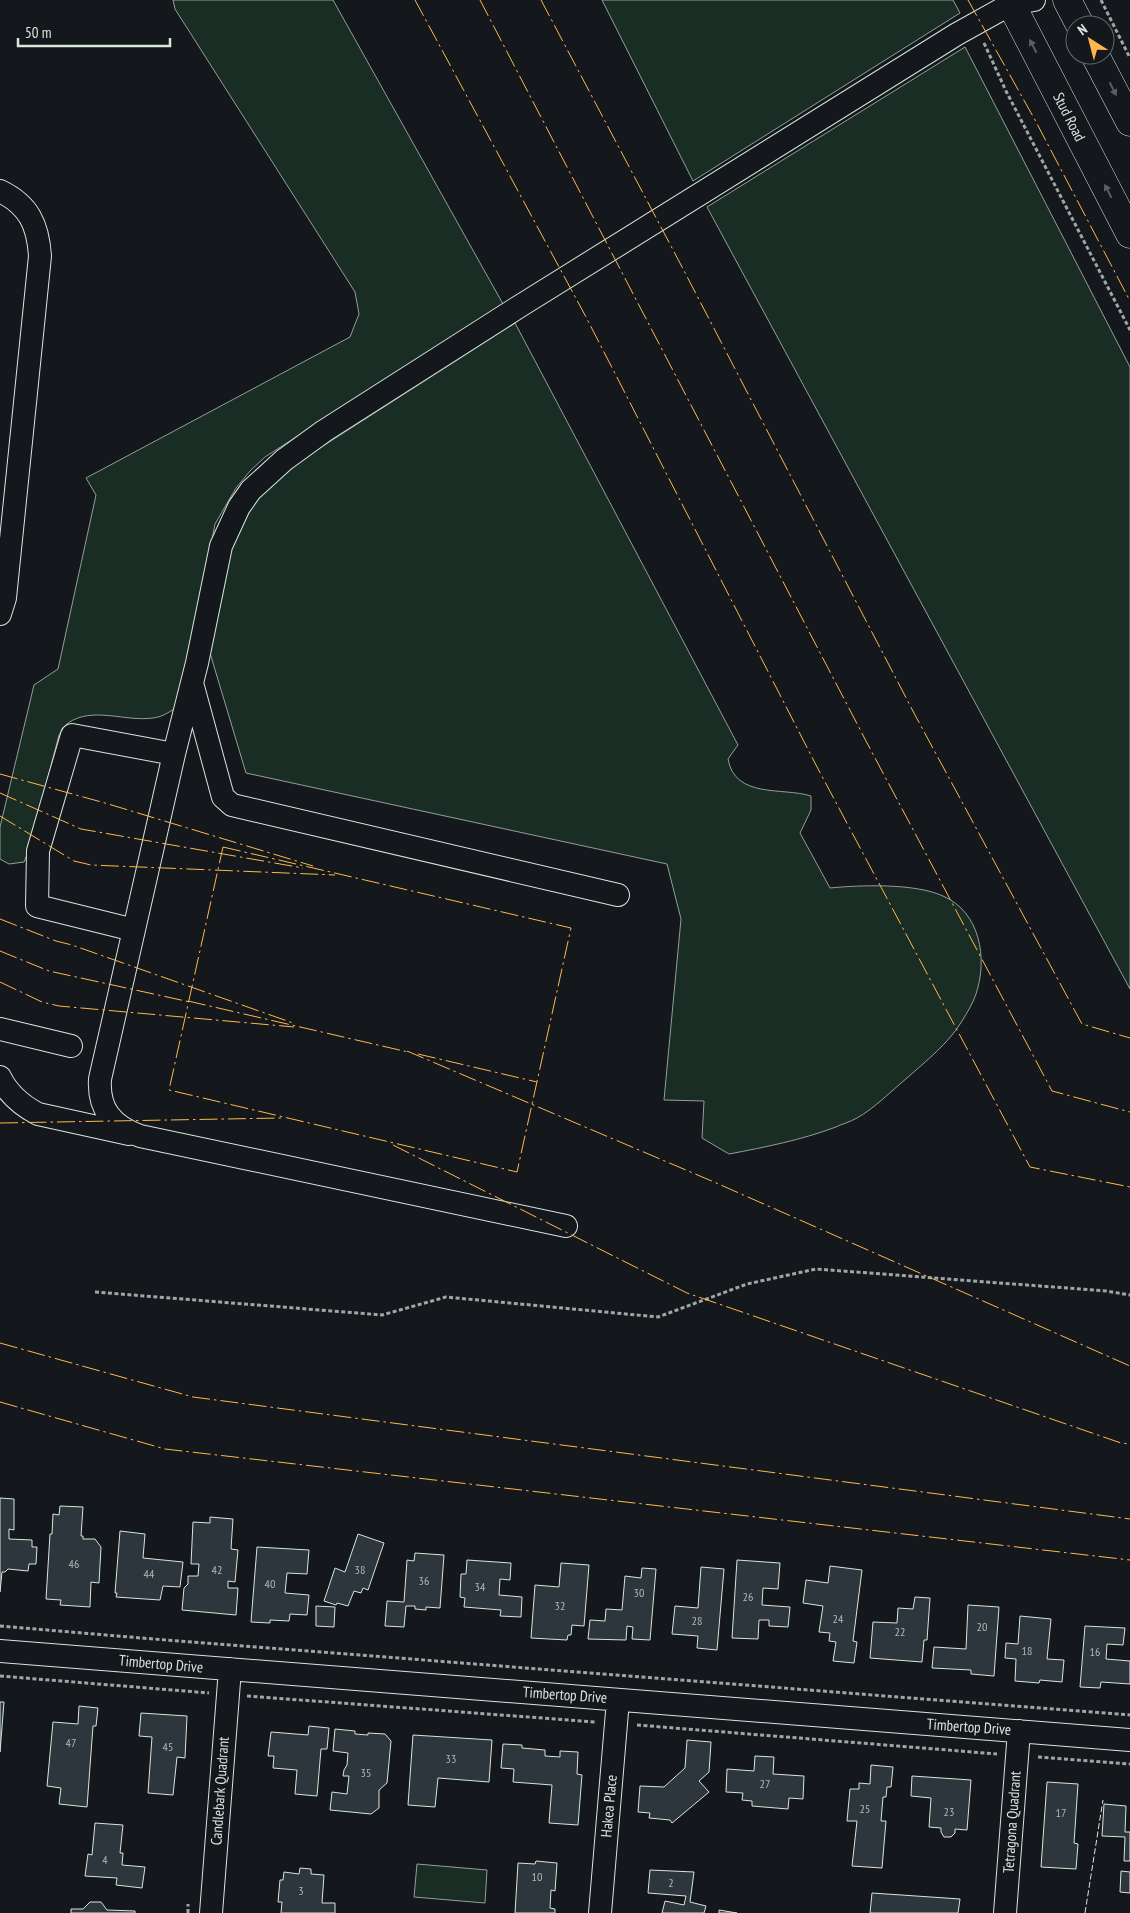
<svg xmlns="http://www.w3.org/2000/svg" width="1130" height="1913" viewBox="0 0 1130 1913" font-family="'PT Sans Narrow',sans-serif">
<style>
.green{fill:#1a2d24;stroke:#939e99}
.building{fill:#2c363c;stroke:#d8e6dc}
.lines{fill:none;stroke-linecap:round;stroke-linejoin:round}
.minor-casing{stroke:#d8e6dc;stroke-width:24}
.highway-casing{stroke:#d8e6dc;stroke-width:29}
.path{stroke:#9da8a2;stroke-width:3;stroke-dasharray:4 2.5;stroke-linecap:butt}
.minor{stroke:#14181c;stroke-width:22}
.highway{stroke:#14181c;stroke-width:28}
.fence{stroke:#d8e6dc;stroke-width:1;stroke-dasharray:6 2.5;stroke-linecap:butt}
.power{stroke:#ffb74d;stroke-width:1;stroke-dasharray:18 4 2.5 4;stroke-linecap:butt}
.oneway{fill:#59605f}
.labels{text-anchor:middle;stroke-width:4;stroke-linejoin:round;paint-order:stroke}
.number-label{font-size:12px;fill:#adbab4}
.street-label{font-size:15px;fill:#d8e6dc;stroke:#14181c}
</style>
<rect width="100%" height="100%" fill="#14181c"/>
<path class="green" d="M 173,0 L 333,0 L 503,304 L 265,457 L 250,471 L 236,488 L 215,524 L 180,705 C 171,711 163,717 153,718 C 125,722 93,706 68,723 C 65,726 61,731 59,735 L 30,847 L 24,862 L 9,864 L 0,859 L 0,827 L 34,685 L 58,669 L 96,495 L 86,478 L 350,337 L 359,314 L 355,292 L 175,9 Z
M 602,0 L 953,0 L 960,13 L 693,181 Z
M 965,47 L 1130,367 L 1130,989 L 707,207 Z
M 515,323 L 738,745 L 728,759 C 735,799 783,787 811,796 L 811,810 L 800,833 L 830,888 C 860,885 915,883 943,896 C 980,912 988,958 976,994 C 973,1003 967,1013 962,1021 C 949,1043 926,1061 907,1078 C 891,1091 875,1108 857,1118 C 850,1122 842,1124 836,1127 C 801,1140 766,1147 729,1154 L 702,1138 L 704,1101 L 664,1100 L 681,919 L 667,864 L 246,773 L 210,653 L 232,544 L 245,517 L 260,492 L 287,469 Z
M 417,1864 L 487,1870 L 485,1903 L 414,1897 Z"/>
<path class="building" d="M 0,1498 L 14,1499 L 14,1530 L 9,1529 L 9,1539 L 32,1540 L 32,1547 L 37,1547 L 36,1564 L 29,1564 L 28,1571 L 8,1569 L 5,1572 L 2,1572 L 0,1592 Z
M 60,1506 L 83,1507 L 81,1536 L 83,1536 L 83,1539 L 95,1539 L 101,1547 L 99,1583 L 91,1582 L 90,1607 L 60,1605 L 61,1600 L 46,1599 L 50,1534 L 52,1534 L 53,1514 L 59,1515 Z
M 210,1517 L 233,1519 L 231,1549 L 238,1550 L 235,1582 L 228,1581 L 228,1588 L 238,1588 L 236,1615 L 182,1610 L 184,1588 L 188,1584 L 188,1576 L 198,1576 L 199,1564 L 191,1564 L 193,1522 L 210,1523 Z
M 120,1531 L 145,1534 L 143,1558 L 183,1562 L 180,1587 L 163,1586 L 160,1600 L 116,1597 L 117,1593 L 115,1593 Z
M 358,1534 L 384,1543 L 368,1590 L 363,1588 L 361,1593 L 354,1591 L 348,1606 L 337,1603 L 336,1605 L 324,1601 L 335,1568 L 345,1572 Z
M 257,1547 L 309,1550 L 307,1574 L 287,1573 L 285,1593 L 309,1595 L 307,1615 L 290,1614 L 289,1621 L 270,1620 L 270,1623 L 251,1622 Z
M 415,1553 L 444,1555 L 440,1608 L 426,1607 L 426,1610 L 415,1609 L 415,1606 L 406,1606 L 404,1627 L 385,1626 L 387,1601 L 404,1602 L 407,1560 L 414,1561 Z
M 467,1560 L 511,1563 L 510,1580 L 500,1579 L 499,1595 L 522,1597 L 521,1617 L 500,1616 L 501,1610 L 464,1607 L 465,1598 L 460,1597 L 461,1574 L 466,1574 Z
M 737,1560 L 780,1563 L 778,1589 L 763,1588 L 762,1605 L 790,1607 L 788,1627 L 769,1626 L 769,1620 L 759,1620 L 758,1639 L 732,1638 Z
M 561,1563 L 589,1565 L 584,1626 L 572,1625 L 571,1635 L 568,1635 L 567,1640 L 531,1638 L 535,1585 L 559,1587 Z
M 830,1566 L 862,1570 L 853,1641 L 857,1642 L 854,1663 L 833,1661 L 836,1642 L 829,1641 L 830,1633 L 819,1632 L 823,1606 L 803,1603 L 806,1580 L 828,1583 Z
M 701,1567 L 724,1569 L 717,1650 L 697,1648 L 698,1636 L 672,1634 L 675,1606 L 698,1608 Z
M 642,1568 L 656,1569 L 650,1640 L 632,1639 L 633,1627 L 627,1626 L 626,1640 L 588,1639 L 590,1620 L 605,1621 L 606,1609 L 622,1610 L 625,1576 L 641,1578 Z
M 915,1597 L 930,1598 L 927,1640 L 924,1640 L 922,1662 L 870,1658 L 873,1622 L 897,1623 L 898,1608 L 913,1609 Z
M 968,1605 L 999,1607 L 994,1676 L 971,1674 L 971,1670 L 932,1668 L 934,1647 L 966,1649 Z
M 316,1606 L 335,1607 L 334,1627 L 316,1626 Z
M 1020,1616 L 1051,1619 L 1047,1659 L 1064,1660 L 1062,1682 L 1040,1680 L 1039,1683 L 1015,1681 L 1016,1659 L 1005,1658 L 1006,1643 L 1018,1644 Z
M 1085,1626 L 1125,1628 L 1123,1645 L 1107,1644 L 1106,1659 L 1130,1661 L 1130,1684 L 1101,1682 L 1100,1688 L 1080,1687 Z
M 0,1702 L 4,1702 L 0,1752 Z
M 79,1706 L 98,1708 L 96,1726 L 93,1726 L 87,1807 L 59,1804 L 61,1788 L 47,1786 L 53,1722 L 78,1724 Z
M 141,1713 L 187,1716 L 185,1758 L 177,1757 L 173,1795 L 148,1793 L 152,1737 L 139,1736 Z
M 309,1726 L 329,1728 L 327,1749 L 321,1749 L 317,1796 L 295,1794 L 297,1770 L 273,1768 L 274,1756 L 268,1756 L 271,1732 L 308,1735 Z
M 335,1729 L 355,1731 L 355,1734 L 368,1735 L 368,1733 L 385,1734 L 391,1741 L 387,1783 L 379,1790 L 379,1808 L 371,1814 L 330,1810 L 332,1792 L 347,1794 L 349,1776 L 343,1776 L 344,1770 L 347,1765 L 348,1753 L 333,1751 Z
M 413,1735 L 492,1740 L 489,1782 L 438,1778 L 435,1807 L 408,1805 Z
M 687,1740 L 711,1742 L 709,1772 L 699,1781 L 709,1792 L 672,1823 L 670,1820 L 649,1818 L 650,1813 L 638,1812 L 640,1786 L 664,1787 L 685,1768 Z
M 503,1744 L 522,1745 L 522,1748 L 545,1750 L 545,1756 L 560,1757 L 560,1751 L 578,1752 L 577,1774 L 582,1775 L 578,1825 L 549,1823 L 552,1785 L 513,1782 L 514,1769 L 501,1768 Z
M 755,1756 L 774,1757 L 773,1774 L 804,1776 L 803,1799 L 789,1798 L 788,1809 L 752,1806 L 752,1801 L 742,1800 L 743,1793 L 726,1792 L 727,1769 L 754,1771 Z
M 871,1765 L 893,1767 L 891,1787 L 887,1787 L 886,1797 L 883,1797 L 881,1821 L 886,1821 L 882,1868 L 852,1866 L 857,1821 L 847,1821 L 850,1789 L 859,1789 L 859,1783 L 870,1784 Z
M 912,1776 L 971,1780 L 967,1830 L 955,1829 L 955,1833 L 951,1837 L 944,1837 L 941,1832 L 941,1828 L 929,1827 L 931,1798 L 911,1796 Z
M 1047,1782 L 1078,1784 L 1074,1843 L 1078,1844 L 1076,1869 L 1041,1867 Z
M 1104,1804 L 1126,1806 L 1125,1832 L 1130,1832 L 1130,1861 L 1124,1861 L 1125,1837 L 1102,1836 Z
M 95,1823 L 123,1825 L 120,1853 L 123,1853 L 122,1865 L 145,1867 L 142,1888 L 116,1885 L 117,1878 L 85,1876 L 88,1854 L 92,1855 Z
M 536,1861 L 557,1863 L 555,1891 L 551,1890 L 550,1908 L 555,1909 L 555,1913 L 515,1913 L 518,1863 L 535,1864 Z
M 300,1868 L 311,1869 L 311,1874 L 324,1875 L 322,1903 L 335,1903 L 335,1913 L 281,1913 L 282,1902 L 278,1902 L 280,1880 L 283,1880 L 284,1872 L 299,1874 Z
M 650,1870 L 694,1872 L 690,1902 L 706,1906 L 704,1913 L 662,1913 L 665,1901 L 684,1905 L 686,1896 L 648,1893 Z
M 1121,1871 L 1130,1872 L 1130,1893 L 1120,1892 Z
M 872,1893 L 960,1899 L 958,1913 L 870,1913 Z
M 90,1902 L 101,1902 L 107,1910 L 135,1911 L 135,1913 L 71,1913 L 71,1909 L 83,1909 Z
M 719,1910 L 737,1913 L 719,1913 Z"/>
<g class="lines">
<defs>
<path id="minor" d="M 0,191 C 29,205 38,225 40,256 L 5,598 L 0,614
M 192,683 L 223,797 L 232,805 L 618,895
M 134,930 L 37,906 L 38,851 L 72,735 L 174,754
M 0,1029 L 71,1046
M 0,1077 C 8,1094 21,1105 38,1114 L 129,1134
M 566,1226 L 140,1136 C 112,1126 98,1109 100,1079 L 174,754 L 197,663 L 221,546 L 239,507 L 251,490 L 284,460 L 324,431 L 520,306 L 957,34 L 1011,4 L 1034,0
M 0,1651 L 1130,1740
M 211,1913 L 230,1669
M 600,1913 L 618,1700
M 1005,1913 L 1019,1731"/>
<path id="highway" d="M 1009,0 L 1130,234
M 1067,0 L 1080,25
M 1095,55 L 1130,122"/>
</defs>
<use href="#minor" class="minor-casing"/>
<use href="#highway" class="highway-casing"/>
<path class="path" d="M 1101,0 L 1130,58
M 984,43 L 1006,91 L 1130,330
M 95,1292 L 382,1315 L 446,1297 L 658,1317 L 747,1284 L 816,1269 L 1106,1291 L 1130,1295
M 0,1626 L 141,1638 L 1130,1715
M 0,1676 L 209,1693
M 247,1696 L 595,1722
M 637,1725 L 997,1754
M 1038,1757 L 1130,1764
M 188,1913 L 188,1904"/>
<use href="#minor" class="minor"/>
<use href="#highway" class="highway"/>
<path class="fence" d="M 1085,1913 L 1103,1800"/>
<path class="power" d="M 415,0 L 586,317 L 816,765 L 1030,1167 L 1130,1187
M 480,0 L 866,741 L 1052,1091 L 1130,1112
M 541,0 L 681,265 L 915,715 L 1082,1024 L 1130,1038
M 968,0 L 1035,120 L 1130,301
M 0,774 L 105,803 L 313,866
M 0,793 L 81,829 L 303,868
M 0,816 L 74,861 L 91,865 L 335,875
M 223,847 L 571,928 L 517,1172 L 169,1090 Z
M 0,919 L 56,941 L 72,945 L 293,1023
M 0,951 L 49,971 L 190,1002
M 0,982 L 42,1002 L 59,1006 L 294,1027
M 188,1001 L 408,1052
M 407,1051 L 714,1182 L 1130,1366
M 418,1054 L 537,1082
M 0,1123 L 281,1118
M 393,1145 L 687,1293 L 1121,1443 L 1130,1444
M 0,1343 L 193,1397 L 1130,1519
M 0,1402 L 165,1449 L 1130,1560"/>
</g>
<defs><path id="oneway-solid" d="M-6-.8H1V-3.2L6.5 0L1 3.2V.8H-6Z" transform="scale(1.25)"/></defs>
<g class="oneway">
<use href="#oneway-solid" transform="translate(1033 46) rotate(-117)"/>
<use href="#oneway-solid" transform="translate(1113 89) rotate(63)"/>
<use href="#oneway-solid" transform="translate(1108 191) rotate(-117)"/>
</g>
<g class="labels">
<g class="number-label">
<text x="74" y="1568">46</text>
<text x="217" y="1574">42</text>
<text x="360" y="1574">38</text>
<text x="149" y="1578">44</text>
<text x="424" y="1585">36</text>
<text x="270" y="1588">40</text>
<text x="480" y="1591">34</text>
<text x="639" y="1597">30</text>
<text x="748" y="1601">26</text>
<text x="560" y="1610">32</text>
<text x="838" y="1623">24</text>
<text x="697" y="1625">28</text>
<text x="982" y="1631">20</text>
<text x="900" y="1636">22</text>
<text x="1027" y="1655">18</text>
<text x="1095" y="1656">16</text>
<text x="71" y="1747">47</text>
<text x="168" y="1751">45</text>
<text x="451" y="1763">33</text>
<text x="366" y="1777">35</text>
<text x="765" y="1788">27</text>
<text x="865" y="1813">25</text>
<text x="949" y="1816">23</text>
<text x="1061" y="1817">17</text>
<text x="105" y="1864">4</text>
<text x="537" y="1881">10</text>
<text x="671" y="1887">2</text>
<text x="301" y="1895">3</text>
</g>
<g class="street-label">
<text transform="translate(1069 117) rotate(63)" y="5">Stud Road</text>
<text transform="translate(161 1664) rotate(5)" y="5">Timbertop Drive</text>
<text transform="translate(565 1695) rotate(4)" y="5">Timbertop Drive</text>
<text transform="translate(969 1727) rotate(4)" y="5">Timbertop Drive</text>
<text transform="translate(220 1791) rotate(-86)" y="5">Candlebark Quadrant</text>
<text transform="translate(609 1806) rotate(-85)" y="5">Hakea Place</text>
<text transform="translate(1012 1822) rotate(-86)" y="5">Tetragona Quadrant</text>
</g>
</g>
<g transform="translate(1090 40) rotate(324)"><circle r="24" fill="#14181c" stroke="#626a69"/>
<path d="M0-4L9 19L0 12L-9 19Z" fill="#ffb74d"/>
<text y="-8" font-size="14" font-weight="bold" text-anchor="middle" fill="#d8e6dc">N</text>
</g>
<path d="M18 38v8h152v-8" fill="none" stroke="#d8e6dc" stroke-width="2.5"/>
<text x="25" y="38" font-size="15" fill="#d8e6dc" stroke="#14181c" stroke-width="4" paint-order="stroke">50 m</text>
</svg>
